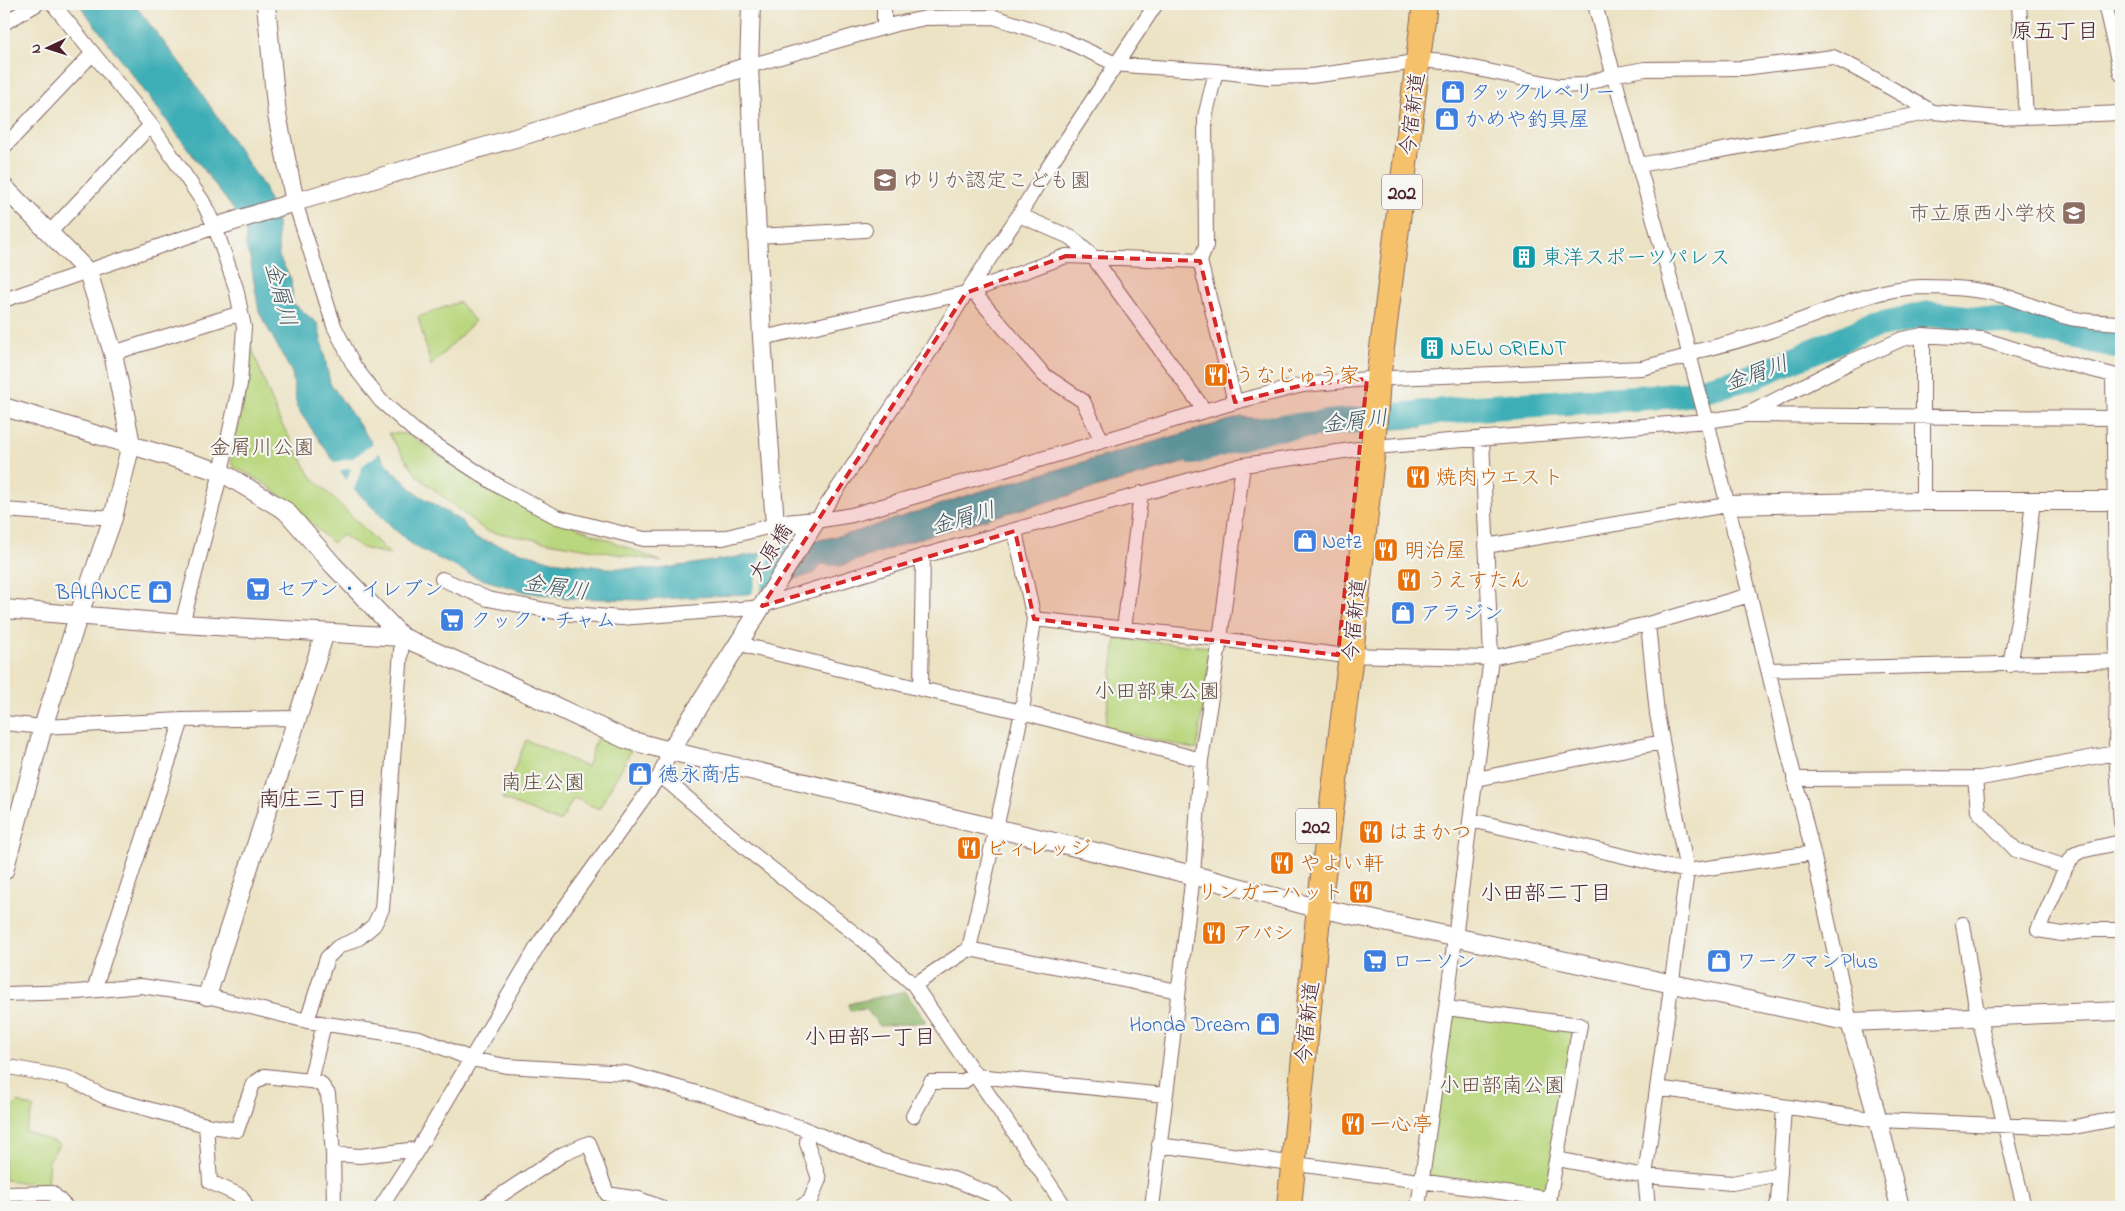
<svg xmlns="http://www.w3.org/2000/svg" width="2125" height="1211" viewBox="0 0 2125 1211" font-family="'Indie Flower','Klee One',sans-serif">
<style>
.green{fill:#b9d77e;stroke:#827b54}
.forest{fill:#92b86d;stroke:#6e6c4c}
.water{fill:#3daeb6;stroke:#446670}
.pier{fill:#ece3c4}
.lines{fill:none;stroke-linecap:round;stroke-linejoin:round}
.river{stroke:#3daeb6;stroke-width:26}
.minor-casing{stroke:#836461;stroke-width:16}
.tertiary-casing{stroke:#836461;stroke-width:20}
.trunk-casing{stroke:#836461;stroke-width:26}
.minor{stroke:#fff;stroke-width:14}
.tertiary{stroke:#fff;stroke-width:18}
.trunk{stroke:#f5c16b;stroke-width:24}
.marked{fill:#d62828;fill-opacity:0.2;stroke:#d62828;stroke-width:4;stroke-dasharray:10 6;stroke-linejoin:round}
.labels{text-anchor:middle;stroke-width:4.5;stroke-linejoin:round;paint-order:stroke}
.shield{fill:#f6f6f2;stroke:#7e6067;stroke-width:1}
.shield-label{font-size:20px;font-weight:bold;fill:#4a1f2b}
.shop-label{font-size:21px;fill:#366cbe;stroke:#f6f6f2;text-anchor:start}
.street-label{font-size:21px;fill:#4a1f2b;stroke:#f6f6f2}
.education-label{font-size:21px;fill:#785e54;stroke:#f6f6f2;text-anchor:start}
.culture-label{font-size:21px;fill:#0d838f;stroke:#f6f6f2;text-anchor:start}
.food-label{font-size:21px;fill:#c56008;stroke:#f6f6f2;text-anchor:start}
.park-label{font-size:21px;fill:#664d40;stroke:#f6f6f2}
.neighbourhood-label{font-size:22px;fill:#4a1f2b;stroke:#f6f6f2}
.water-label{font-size:22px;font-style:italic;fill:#455863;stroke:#f6f6f2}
</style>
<rect width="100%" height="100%" fill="#f6f6f2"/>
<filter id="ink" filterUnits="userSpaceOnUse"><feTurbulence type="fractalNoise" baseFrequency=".02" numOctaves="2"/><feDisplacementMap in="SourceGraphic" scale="10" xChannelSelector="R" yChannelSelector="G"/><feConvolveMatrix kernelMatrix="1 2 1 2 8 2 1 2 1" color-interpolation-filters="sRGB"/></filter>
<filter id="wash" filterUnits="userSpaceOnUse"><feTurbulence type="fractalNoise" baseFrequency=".0096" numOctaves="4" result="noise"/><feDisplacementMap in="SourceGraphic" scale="20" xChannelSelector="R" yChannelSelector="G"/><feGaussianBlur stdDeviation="1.12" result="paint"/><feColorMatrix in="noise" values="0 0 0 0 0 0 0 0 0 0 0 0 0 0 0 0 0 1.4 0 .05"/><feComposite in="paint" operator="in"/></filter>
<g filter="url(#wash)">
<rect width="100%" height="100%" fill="#ece3c4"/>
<path class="green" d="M 459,302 L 475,321 L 431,366 L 418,317 Z
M 249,341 L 279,419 L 311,476 L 391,555 L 362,548 L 342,535 L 332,543 C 303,515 273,483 235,468 L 231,461 L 249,377 Z
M 388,433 L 407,434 L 501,496 L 662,562 L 486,531 L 417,476 Z
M 1116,639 L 1211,647 L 1197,750 L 1105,728 Z
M 597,737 L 631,751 L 599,809 L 574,798 L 560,822 L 502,799 L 526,740 L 587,767 Z
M 1450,1013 L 1574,1028 L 1547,1194 L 1427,1176 Z
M 18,1102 L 34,1108 L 25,1131 L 60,1144 L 49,1159 L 47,1185 L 4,1180 L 4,1116 Z"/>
<path class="forest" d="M 905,991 L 926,1022 L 880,1026 L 866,1009 L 850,1011 L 848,1004 Z"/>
<path class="water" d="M 79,4 L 134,4 L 190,76 L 264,187 L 277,223 L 279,257 L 291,279 L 293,303 L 318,324 L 330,383 L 388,466 L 416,493 L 461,521 L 475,538 L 552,561 L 608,568 L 660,569 L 757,554 L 793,543 L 824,539 L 852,533 L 975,493 L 1241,417 L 1346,425 L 1427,412 L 1423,427 L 1339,433 L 1277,428 L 1234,434 L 1218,453 L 927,536 L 840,566 L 821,564 L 815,573 L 748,594 L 643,600 L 567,598 L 526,592 L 478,578 L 415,547 L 393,528 L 352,487 L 297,408 L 292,373 L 259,312 L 250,258 L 246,247 L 246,226 Z"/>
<path class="pier" d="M 1395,415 L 1393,432 L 1345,435 L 1347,423 Z
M 375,442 L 381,452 L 363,465 L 353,492 L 346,483 L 351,468 L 337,471 L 332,463 L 353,458 Z
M 772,547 L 760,593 L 752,595 L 762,550 Z"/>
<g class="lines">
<path class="river" d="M 1193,452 L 1267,429 L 1475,408 L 1681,395 L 1752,377 L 1870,327 L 1929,314 L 2004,322 L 2121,346"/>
</g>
</g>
<g filter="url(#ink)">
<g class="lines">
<defs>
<path id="minor" d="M 53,4 L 151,125 L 203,202 L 215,227 L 236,288 L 244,327 L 240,384 L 221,472 L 182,624
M 884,4 L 884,27
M 1595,4 C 1617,92 1643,179 1667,267 C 1681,318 1692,370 1707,421 L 1813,853 L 1850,1022
M 2019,4 L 2026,117
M 2105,4 L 2121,74
M 4,23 L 37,4
M 749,66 L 896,24 L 926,18 L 994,17 L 1062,39 L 1116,64 L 1137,66 L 1216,71 L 1268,77 L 1311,76 L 1402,64 L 1419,60 L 1445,62 L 1559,86 L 1583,85 L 1612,75 L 1645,69 L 1744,68 L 1833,57 L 1857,69 L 1933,112 L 2000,118 L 2121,113
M 1216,71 L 1205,117 L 1206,246 L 1200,261 L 1235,402 L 1303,385 L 1367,379 L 1642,368 L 1688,356
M 4,147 L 93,53
M 1639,165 L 1933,112
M 295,202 L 334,326 L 354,366 L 380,400 L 416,432 L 500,487 L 557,517 L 644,539 L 723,538 L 775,525
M 1019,215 L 1072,238 L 1093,257 L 1205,411
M 49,233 L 151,125
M 757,236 L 865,230
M 966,293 L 975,294 L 1044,375 L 1083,401 L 1102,441
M 4,300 L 215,227
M 1923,335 L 1923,501
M 762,338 L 966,293 L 1066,256 L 1200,261
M 113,353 L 241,313
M 1688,353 C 1727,345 1766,333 1804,319 C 1843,305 1879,288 1921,287 C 1948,287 1978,288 2004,296 C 2028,303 2051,315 2076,319 C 2091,322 2106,322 2121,323
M 1749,415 L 2113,418
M 4,510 L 113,518
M 816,521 L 932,348 L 966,293 L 1019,215 L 1047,169 L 1156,4
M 816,521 L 852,515 L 1235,402
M 1486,546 L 1727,505
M 442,579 L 488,599 L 561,613 L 621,618 L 753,608 L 923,556 L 1243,465 L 1373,447 L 1707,421 L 1746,415 L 1850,362 L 1902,339 L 1923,335 L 1982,339 L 2030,354 L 2113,375 L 2117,661 L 2116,752 L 2121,823
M 1034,619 L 1220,639 L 1338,655 L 1491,658 L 1648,624 L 1750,595
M 1648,624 L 1657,714 L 1687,871 L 1645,1176 L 1648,1207
M 1124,629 L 1141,493
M 741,643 L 751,647 L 921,689 L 1022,712 L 1201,760
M 2010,665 L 2022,598 L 2033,500
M 1768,670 L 2121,661
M 921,689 L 923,556
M 4,723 L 43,727 L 182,720 L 297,718
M 660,775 L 754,855 L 868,944 L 914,985 L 1065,1207
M 1975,778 L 1978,811 L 2016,850 L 2066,867 L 2038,930 L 2062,934 L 2094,930 L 2121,930
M 1476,779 L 1662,742
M 1794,779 L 1981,778 L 2121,752
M 1471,820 L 1687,871 L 1813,853
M 2066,867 L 2074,855 L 2081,851 L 2121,842
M 1963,924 L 1975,1001 L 2024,1207
M 969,949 L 1178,991
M 914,985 L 969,949 L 1022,712 L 1034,619 L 1015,531
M 94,990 L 182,720
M 4,994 L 77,992 L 141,986 L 207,996 L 307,1021 L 419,1038 L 471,1059 L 506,1066 L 626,1073 L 707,1096 L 802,1128 L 882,1161 L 948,1177 L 993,1195 L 1008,1207
M 1446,1008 L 1580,1025 L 1548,1206
M 307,1021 L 327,958 L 338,947 L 359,938 L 374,925 L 382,909 L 402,637
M 4,1066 L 68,1078 L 105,1097 L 206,1125 L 237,1130 L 253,1084 L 265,1076 L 310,1081 L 324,1024
M 977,1076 L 1165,1095
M 310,1081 L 320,1083 L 328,1094 L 333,1154 L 334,1205 L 329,1207
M 1657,1088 L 1878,1120 L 2069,1128 L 2121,1118
M 913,1116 L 931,1082 L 963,1082 L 975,1073
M 206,1125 L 210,1182 L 241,1196 L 247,1207
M 1159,1145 L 1550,1199
M 333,1154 L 360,1156 L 418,1149
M 1557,1159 L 1645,1176 L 1732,1183 L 1780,1174
M 4,1194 L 52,1193 L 66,1207
M 381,1207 L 418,1149 L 540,942 L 660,775 L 670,751
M 483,1207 L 563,1154 L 589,1143 L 607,1194 L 639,1199 L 660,1207
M 800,1207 L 810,1201 L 819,1179 L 807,1143 L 808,1131
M 1152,1207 L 1193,875 L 1201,760 L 1220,639 L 1243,465
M 1418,1207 L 1446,1008 L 1491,658 L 1482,438
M 1776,1207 L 1778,1202 L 1784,1107"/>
<path id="tertiary" d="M 266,4 L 277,115 L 295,202 L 515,138 L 749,66
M 751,4 L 749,66 L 762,338 L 775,525 L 816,521
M 4,187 L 88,272 L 113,353 L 131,444 L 113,518 L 79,614 L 43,727 L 4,871
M 215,227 L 295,202
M 4,407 L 221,472 L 286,511 L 333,565 L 402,637
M 1727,505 L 1923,501 L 2121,501
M 4,609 L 182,624 L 402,637 L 497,679 L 625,739 L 670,751 L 1193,875 L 1305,905 L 1850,1022 L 2121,1011
M 670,751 L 816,521
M 207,996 L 325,633
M 1850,1022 L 1878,1120 L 1900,1207"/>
<path id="trunk" d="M 1289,1207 L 1319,907 L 1351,655 L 1373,447 L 1378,380 L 1425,4"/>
</defs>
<use href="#minor" class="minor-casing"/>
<use href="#tertiary" class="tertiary-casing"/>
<use href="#trunk" class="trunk-casing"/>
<use href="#minor" class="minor"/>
<use href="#tertiary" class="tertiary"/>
<use href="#trunk" class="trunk"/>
</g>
</g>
<path class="marked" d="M 1066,256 L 1200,261 L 1235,402 L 1303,385 L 1367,379 L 1338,655 L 1034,619 L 1015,531 L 762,606 L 966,293 Z"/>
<defs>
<symbol id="shop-square" viewBox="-11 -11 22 22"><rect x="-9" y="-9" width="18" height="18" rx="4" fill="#3f7fe0" stroke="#f6f6f2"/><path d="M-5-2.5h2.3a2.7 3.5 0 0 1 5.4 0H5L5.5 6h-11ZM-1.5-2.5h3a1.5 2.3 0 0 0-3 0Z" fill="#fff"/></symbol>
<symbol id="school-square" viewBox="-11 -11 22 22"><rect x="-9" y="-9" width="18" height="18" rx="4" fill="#8d6e63" stroke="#f6f6f2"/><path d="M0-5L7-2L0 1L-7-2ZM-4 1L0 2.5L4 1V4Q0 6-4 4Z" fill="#fff"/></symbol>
<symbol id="building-square" viewBox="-11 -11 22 22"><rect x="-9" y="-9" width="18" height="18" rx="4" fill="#0f9aa8" stroke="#f6f6f2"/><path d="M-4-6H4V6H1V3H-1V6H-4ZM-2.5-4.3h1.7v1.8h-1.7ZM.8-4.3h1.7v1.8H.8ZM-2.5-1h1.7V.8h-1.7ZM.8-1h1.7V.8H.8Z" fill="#fff"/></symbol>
<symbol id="restaurant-square" viewBox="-11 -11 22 22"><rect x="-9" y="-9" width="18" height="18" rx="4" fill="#e8710a" stroke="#f6f6f2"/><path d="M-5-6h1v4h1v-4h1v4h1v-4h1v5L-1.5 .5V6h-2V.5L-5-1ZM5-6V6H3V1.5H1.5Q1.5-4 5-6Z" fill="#fff"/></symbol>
<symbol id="supermarket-square" viewBox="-11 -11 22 22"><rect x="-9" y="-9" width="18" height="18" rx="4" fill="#3f7fe0" stroke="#f6f6f2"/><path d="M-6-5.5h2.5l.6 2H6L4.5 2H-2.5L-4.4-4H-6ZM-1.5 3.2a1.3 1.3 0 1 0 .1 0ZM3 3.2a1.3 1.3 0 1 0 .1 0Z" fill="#fff"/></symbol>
</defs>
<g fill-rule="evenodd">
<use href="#shop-square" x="1439" y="78" width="28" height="28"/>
<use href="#shop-square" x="1433" y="105" width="28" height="28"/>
<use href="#school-square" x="871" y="166" width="28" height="28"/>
<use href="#school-square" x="2060" y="199" width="28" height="28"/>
<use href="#building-square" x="1510" y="243" width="28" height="28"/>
<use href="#building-square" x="1418" y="334" width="28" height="28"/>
<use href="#restaurant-square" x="1202" y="361" width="28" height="28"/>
<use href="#restaurant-square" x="1404" y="463" width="28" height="28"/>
<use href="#shop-square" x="1291" y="527" width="28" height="28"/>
<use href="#restaurant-square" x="1372" y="536" width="28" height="28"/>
<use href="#restaurant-square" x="1395" y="566" width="28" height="28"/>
<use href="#supermarket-square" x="244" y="575" width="28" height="28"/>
<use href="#shop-square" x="146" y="578" width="28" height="28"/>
<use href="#shop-square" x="1389" y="599" width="28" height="28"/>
<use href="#supermarket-square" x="438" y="606" width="28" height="28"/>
<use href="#shop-square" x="626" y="760" width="28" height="28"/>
<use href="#restaurant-square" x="1357" y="818" width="28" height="28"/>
<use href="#restaurant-square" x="955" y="834" width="28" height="28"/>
<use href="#restaurant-square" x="1268" y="849" width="28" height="28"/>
<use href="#restaurant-square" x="1347" y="878" width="28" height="28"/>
<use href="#restaurant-square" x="1200" y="919" width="28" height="28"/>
<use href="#supermarket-square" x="1361" y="947" width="28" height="28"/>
<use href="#shop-square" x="1705" y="947" width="28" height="28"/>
<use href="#shop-square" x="1254" y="1010" width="28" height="28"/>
<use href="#restaurant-square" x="1339" y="1110" width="28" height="28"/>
</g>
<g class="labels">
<g class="shield">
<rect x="1382" y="174.5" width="40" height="35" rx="4"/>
<rect x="1296" y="808.5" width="40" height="35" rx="4"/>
</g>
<g class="shield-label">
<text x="1402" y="199">202</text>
<text x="1316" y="833">202</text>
</g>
<g class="shop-label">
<text x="1470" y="99">タックルベリー</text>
<text x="1464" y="126">かめや釣具屋</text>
<text x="1322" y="548">Netz</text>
<text x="276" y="596">セブン・イレブン</text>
<text x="142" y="599" text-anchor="end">BALANCE</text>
<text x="1420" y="620">アラジン</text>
<text x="470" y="627">クック・チャム</text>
<text x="658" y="781">徳永商店</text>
<text x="1392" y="968">ローソン</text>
<text x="1736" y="968">ワークマンPlus</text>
<text x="1250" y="1031" text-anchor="end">Honda Dream</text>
</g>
<g class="street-label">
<text transform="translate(1412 114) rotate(-83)" y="7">今宿新道</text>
<text transform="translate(770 552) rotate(-58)" y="7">大原橋</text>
<text transform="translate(1354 620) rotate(-84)" y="7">今宿新道</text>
<text transform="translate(1307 1023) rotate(-84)" y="7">今宿新道</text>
</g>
<g class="education-label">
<text x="902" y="187">ゆりか認定こども園</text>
<text x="2056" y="220" text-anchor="end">市立原西小学校</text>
</g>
<g class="culture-label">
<text x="1542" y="264">東洋スポーツパレス</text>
<text x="1450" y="355">NEW ORIENT</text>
</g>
<g class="food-label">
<text x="1234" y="382">うなじゅう家</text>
<text x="1436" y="484">焼肉ウエスト</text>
<text x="1404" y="557">明治屋</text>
<text x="1426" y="587">うえすたん</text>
<text x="1388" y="839">はまかつ</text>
<text x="986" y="855">ビィレッジ</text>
<text x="1300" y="870">やよい軒</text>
<text x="1344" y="899" text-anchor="end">リンガーハット</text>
<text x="1232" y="940">アバシ</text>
<text x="1370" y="1131">一心亭</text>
</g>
<g class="park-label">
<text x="262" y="454">金屑川公園</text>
<text x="1157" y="698">小田部東公園</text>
<text x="543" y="789">南庄公園</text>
<text x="1502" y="1092">小田部南公園</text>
</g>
<g class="neighbourhood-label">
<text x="2055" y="38">原五丁目</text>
<text x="313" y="806">南庄三丁目</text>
<text x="1546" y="900">小田部二丁目</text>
<text x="870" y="1044">小田部一丁目</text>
</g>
<g class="water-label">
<text transform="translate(282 294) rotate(75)" y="8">金屑川</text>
<text transform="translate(1756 372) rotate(-19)" y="8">金屑川</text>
<text transform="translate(1355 420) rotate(-6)" y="8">金屑川</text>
<text transform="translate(963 517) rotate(-16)" y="8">金屑川</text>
<text transform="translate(556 586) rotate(9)" y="8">金屑川</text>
</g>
</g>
<rect width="2125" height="1211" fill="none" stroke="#f6f6f2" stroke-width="20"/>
<g transform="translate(48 48) rotate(266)" stroke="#f6f6f2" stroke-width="4" paint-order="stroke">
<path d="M0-4L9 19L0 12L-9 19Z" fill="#4a1f2b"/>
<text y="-8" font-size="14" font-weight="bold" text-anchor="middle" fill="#4a1f2b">N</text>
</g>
</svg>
